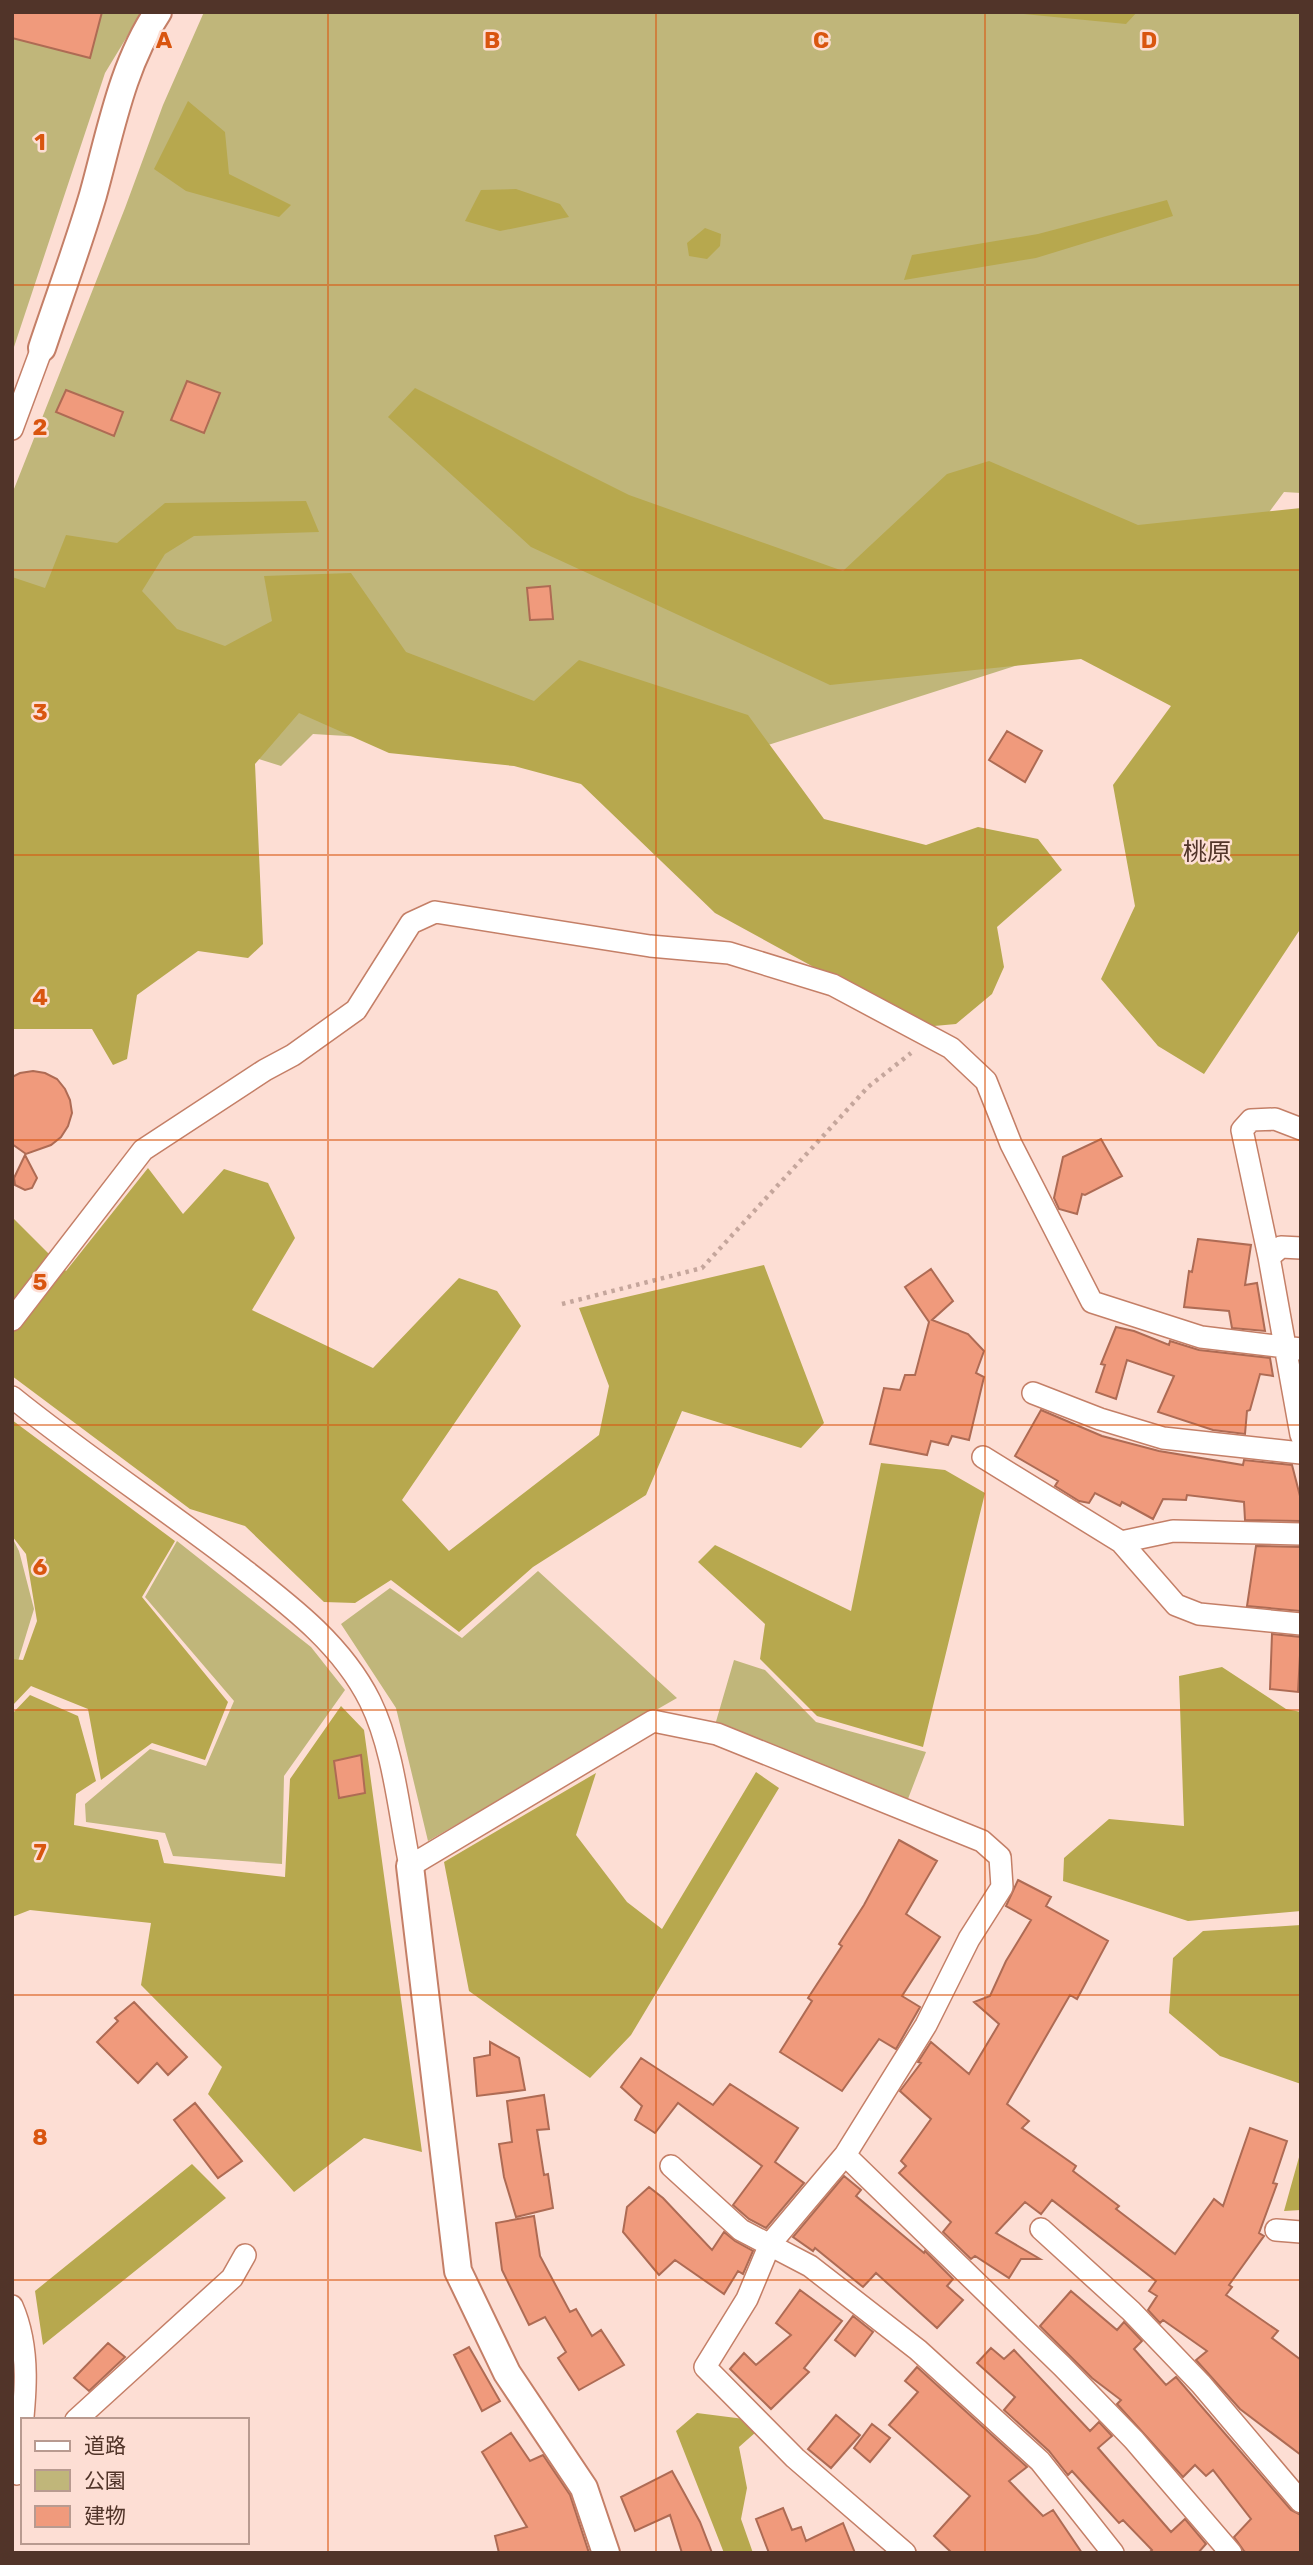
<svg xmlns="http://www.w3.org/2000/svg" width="1313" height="2565" viewBox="0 0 1313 2565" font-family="Rubik,'Noto Sans JP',sans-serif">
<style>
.green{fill:#c0b67a}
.forest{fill:#b7a84e}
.building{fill:#f09a7c;stroke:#ae6b54;stroke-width:2}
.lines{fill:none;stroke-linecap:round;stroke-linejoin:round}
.minor-casing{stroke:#c47f67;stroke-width:24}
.tertiary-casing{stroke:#c47f67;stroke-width:30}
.path{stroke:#c5a69c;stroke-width:4.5;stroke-dasharray:3.5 5;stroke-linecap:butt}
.minor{stroke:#fff;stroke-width:21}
.tertiary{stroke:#fff;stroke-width:26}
.grid{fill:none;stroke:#d9550f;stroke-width:2;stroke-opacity:0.55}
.labels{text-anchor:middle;stroke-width:5;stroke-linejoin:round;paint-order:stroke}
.quarter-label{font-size:24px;fill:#513429;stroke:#fdded4}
.grid-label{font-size:23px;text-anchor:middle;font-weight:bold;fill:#d9550f;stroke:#fdded4;stroke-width:5;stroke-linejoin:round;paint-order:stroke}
</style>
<rect width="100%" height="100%" fill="#fdded4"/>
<path class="green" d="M 12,12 L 142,12 L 105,73 L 12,353 Z
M 204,12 L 1301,12 L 1301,493 L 1284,492 L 1199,607 L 765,746 L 413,740 L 313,734 L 281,766 L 12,682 L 12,494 L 125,208 L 163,105 Z
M 12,1537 L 19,1551 L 34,1609 L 12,1681 Z
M 177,1541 L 311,1647 L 345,1690 L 284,1776 L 282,1864 L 173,1856 L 165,1833 L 86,1822 L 85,1804 L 150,1749 L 206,1766 L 234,1701 L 145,1597 Z
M 538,1571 L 677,1698 L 428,1841 L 396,1708 L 341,1624 L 390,1588 L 462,1638 Z
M 734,1660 L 765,1670 L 816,1722 L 926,1752 L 906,1804 L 715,1725 Z"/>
<path class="forest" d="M 1002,12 L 1137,12 L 1126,24 Z
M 188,101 L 225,132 L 229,174 L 291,205 L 279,217 L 186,191 L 154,169 Z
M 516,189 L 560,204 L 569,217 L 500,231 L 465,221 L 481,190 Z
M 1167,200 L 1173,216 L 1036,258 L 904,280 L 912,255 L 1038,234 Z
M 705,228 L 721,234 L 720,246 L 707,259 L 689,256 L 687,243 Z
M 415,388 L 629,495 L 843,571 L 947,474 L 989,461 L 1138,525 L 1301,508 L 1301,928 L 1204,1074 L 1158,1046 L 1101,979 L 1135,906 L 1113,785 L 1171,706 L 1081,659 L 830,685 L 531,547 L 388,417 Z
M 306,501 L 319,532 L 194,536 L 165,554 L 142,591 L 177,629 L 225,646 L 272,621 L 264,576 L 351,573 L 406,652 L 534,701 L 579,660 L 748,715 L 824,819 L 926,845 L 978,827 L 1038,839 L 1062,870 L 997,927 L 1004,967 L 992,994 L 956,1024 L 923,1027 L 715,913 L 581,784 L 514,766 L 389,753 L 299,713 L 255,764 L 263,944 L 248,958 L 198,951 L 137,995 L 127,1059 L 113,1065 L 92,1029 L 12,1029 L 12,577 L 45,588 L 66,535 L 117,543 L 165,503 Z
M 148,1168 L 183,1214 L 224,1169 L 268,1183 L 295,1238 L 252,1310 L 373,1368 L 459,1278 L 497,1291 L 521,1326 L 402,1500 L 449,1551 L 599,1435 L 609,1386 L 579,1308 L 764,1265 L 824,1423 L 801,1448 L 682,1411 L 646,1495 L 533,1567 L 459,1632 L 391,1580 L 355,1603 L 324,1602 L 245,1526 L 190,1509 L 12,1376 L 12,1217 L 66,1271 Z
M 12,1420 L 175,1541 L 142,1597 L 228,1702 L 205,1760 L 152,1743 L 101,1780 L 88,1709 L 31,1686 L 12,1706 L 12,1659 L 23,1660 L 37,1621 L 26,1554 L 12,1536 Z
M 881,1463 L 945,1470 L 985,1493 L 923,1747 L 817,1716 L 760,1659 L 765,1624 L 698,1562 L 715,1545 L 851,1611 Z
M 1222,1667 L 1286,1709 L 1301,1712 L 1301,1911 L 1188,1921 L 1063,1881 L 1064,1858 L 1109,1819 L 1184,1826 L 1179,1676 Z
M 30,1695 L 78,1716 L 96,1781 L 76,1794 L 74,1825 L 158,1840 L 164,1863 L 285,1877 L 290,1779 L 341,1706 L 364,1730 L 422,2152 L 364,2138 L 294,2192 L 208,2094 L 222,2067 L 141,1985 L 151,1923 L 30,1910 L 12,1917 L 12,1714 Z
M 756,1772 L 779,1788 L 631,2035 L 590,2078 L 469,1991 L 444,1862 L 596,1773 L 576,1835 L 627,1902 L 662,1929 Z
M 1301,1925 L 1301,2084 L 1220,2056 L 1169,2013 L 1173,1958 L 1203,1931 Z
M 1301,2150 L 1301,2210 L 1284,2211 Z
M 192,2164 L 226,2198 L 43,2345 L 35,2291 Z
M 697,2413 L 752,2420 L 756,2432 L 739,2447 L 747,2488 L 741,2519 L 753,2553 L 724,2553 L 676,2431 Z"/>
<path class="building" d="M 12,12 L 102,12 L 90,58 L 12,38 Z
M 187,381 L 220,393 L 204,433 L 171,420 Z
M 66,390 L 123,412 L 114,436 L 56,412 Z
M 550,586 L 553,619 L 530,620 L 527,588 Z
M 1007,731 L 1042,751 L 1025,782 L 989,760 Z
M 33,1071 L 45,1073 L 57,1079 L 65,1089 L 70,1100 L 72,1113 L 68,1126 L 61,1137 L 51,1145 L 26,1154 L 12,1144 L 12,1077 L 20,1073 Z
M 1101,1139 L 1122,1176 L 1085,1195 L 1082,1194 L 1077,1214 L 1059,1209 L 1054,1198 L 1063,1157 Z
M 25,1155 L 37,1178 L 32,1188 L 25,1190 L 15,1185 L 14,1178 Z
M 1198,1239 L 1251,1245 L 1245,1285 L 1257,1283 L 1265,1331 L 1232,1328 L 1229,1311 L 1184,1307 L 1189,1271 L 1192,1272 Z
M 931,1269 L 953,1301 L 932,1320 L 968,1334 L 984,1351 L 976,1373 L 984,1377 L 969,1440 L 952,1436 L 948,1445 L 931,1441 L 927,1455 L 870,1444 L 884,1388 L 900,1390 L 905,1375 L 915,1375 L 929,1322 L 905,1287 Z
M 1116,1327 L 1134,1331 L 1169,1345 L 1170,1341 L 1199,1350 L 1270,1358 L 1273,1376 L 1260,1374 L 1250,1410 L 1247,1411 L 1245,1434 L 1213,1430 L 1158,1412 L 1174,1376 L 1127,1360 L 1116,1399 L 1096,1392 L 1105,1365 L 1101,1364 Z
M 1041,1410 L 1102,1436 L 1159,1451 L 1243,1465 L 1244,1460 L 1292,1465 L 1301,1500 L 1301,1521 L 1245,1520 L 1244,1502 L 1187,1495 L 1186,1500 L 1163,1499 L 1153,1519 L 1122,1502 L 1120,1506 L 1095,1493 L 1089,1503 L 1079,1501 L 1055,1486 L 1058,1481 L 1015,1456 Z
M 1256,1546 L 1301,1547 L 1300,1611 L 1247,1606 Z
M 1272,1634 L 1301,1637 L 1298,1692 L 1270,1689 Z
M 361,1755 L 365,1793 L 339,1798 L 334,1761 Z
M 899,1840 L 937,1861 L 906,1914 L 940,1937 L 902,1996 L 920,2007 L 896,2049 L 879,2039 L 842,2091 L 780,2052 L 812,2001 L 808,1998 L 842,1946 L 839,1944 L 864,1905 Z
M 1018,1880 L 1051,1897 L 1046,1906 L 1108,1941 L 1077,1999 L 1070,1995 L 1007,2104 L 1029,2121 L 1022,2128 L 1076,2166 L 1073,2171 L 1119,2206 L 1116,2209 L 1175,2254 L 1214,2199 L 1223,2206 L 1250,2128 L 1287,2141 L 1273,2183 L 1277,2184 L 1259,2233 L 1264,2236 L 1229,2285 L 1232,2287 L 1226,2295 L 1278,2331 L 1272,2338 L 1301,2360 L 1301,2455 L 1240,2409 L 1196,2360 L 1207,2351 L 1163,2320 L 1160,2323 L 1148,2310 L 1157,2296 L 1149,2291 L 1156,2281 L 1052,2200 L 1041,2214 L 1025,2202 L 996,2233 L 1040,2259 L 1021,2259 L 1009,2278 L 975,2256 L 971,2259 L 943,2232 L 951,2222 L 899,2173 L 906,2166 L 901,2161 L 931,2119 L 900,2091 L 921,2063 L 918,2062 L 931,2042 L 969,2074 L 999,2024 L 974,2002 L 990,1996 L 1006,1961 L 1031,1920 L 1006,1906 Z
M 134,2002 L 187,2057 L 168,2075 L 157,2063 L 138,2083 L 97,2042 L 118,2021 L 115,2018 Z
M 490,2042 L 519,2058 L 525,2090 L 477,2096 L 474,2058 L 490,2055 Z
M 641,2058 L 713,2105 L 730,2084 L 798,2128 L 775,2162 L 804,2183 L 766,2228 L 749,2219 L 733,2205 L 762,2166 L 678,2103 L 655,2133 L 635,2120 L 642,2106 L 621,2087 Z
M 544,2095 L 549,2129 L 537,2130 L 544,2175 L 548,2174 L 553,2208 L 516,2217 L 504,2177 L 499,2144 L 512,2142 L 507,2101 Z
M 195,2103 L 242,2161 L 218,2178 L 174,2120 Z
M 844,2176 L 861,2190 L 856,2196 L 924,2253 L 925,2251 L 953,2279 L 947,2286 L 963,2300 L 937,2328 L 876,2273 L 863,2287 L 815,2248 L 813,2251 L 793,2237 Z
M 649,2187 L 663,2198 L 712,2250 L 724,2232 L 735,2241 L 753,2251 L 743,2274 L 738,2271 L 724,2294 L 675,2260 L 659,2275 L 623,2232 L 627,2207 Z
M 534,2216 L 540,2256 L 570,2312 L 576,2309 L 592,2336 L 601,2330 L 624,2365 L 579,2390 L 558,2358 L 566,2352 L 545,2317 L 529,2325 L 502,2270 L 496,2223 Z
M 800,2290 L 842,2321 L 804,2368 L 809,2372 L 771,2409 L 730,2369 L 744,2353 L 756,2365 L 791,2335 L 776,2323 Z
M 1071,2291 L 1117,2330 L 1124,2322 L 1142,2341 L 1134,2349 L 1166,2385 L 1176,2377 L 1291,2510 L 1301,2515 L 1301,2553 L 1247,2553 L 1244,2551 L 1234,2537 L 1251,2519 L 1213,2470 L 1206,2476 L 1195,2465 L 1183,2477 L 1117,2404 L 1121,2400 L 1092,2378 L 1040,2326 Z
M 853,2316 L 873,2332 L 855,2356 L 835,2340 Z
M 108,2343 L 125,2357 L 89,2391 L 74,2378 Z
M 469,2347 L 500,2401 L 482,2411 L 454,2355 Z
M 991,2348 L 1004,2359 L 1014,2350 L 1090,2431 L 1099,2422 L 1112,2436 L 1098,2448 L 1171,2532 L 1185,2519 L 1206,2544 L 1198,2553 L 1149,2553 L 1152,2550 L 1123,2520 L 1119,2523 L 1072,2471 L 1068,2475 L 1049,2451 L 1004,2410 L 1015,2397 L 977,2363 Z
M 917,2367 L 1027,2467 L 1009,2481 L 1043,2516 L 1053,2510 L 1082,2553 L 952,2553 L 934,2536 L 970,2496 L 889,2425 L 918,2392 L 905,2381 Z
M 836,2415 L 860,2435 L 831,2468 L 808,2449 Z
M 872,2424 L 890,2438 L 870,2462 L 854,2448 Z
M 511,2433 L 530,2461 L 543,2455 L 570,2495 L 589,2553 L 499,2553 L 495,2536 L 527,2527 L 482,2452 Z
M 672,2471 L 700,2522 L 712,2553 L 682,2553 L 670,2515 L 635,2531 L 621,2497 Z
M 783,2508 L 792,2530 L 801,2527 L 806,2541 L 843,2523 L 855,2553 L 769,2553 L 756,2519 Z"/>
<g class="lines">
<defs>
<path id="minor" d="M 12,429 L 42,348
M 1301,1248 L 1281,1247 L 1269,1257 L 1301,1435
M 1269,1257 L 1242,1130 L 1251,1120 L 1275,1119 L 1301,1129
M 12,1320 L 143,1150 L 265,1070 L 293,1055 L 356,1010 L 411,923 L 435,912 L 650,946 L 729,953 L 833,985 L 951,1048 L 986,1081 L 1011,1144 L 1092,1302 L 1201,1337 L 1301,1349
M 1033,1393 L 1100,1419 L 1163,1438 L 1301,1453
M 12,1397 C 85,1456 164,1508 238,1565 C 288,1604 341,1643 370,1701 C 394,1750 399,1813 410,1866 L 653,1721 L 717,1734 L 982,1841 L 1000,1857 L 1002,1887 L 969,1939 L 926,2025 L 845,2155 L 770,2244 L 747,2299 L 705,2367 L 795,2458 L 905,2553
M 983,1457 L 1121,1542 L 1176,1605 L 1199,1614 L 1301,1624
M 1121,1542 L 1173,1531 L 1301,1534
M 845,2155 L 1062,2366 L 1134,2440 L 1231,2553
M 671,2166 L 741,2230 L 810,2266 L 918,2350 L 1040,2461 L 1113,2553
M 1041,2229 L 1131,2311 L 1201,2384 L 1301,2502
M 1276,2230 L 1301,2232
M 12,2306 C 35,2358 22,2419 17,2474
M 76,2420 L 232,2278 L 245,2255"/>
<path id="tertiary" d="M 42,348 C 59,297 78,246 93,195 C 110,134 122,65 158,12
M 410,1866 L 458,2271 L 507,2373 L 584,2488 L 606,2553"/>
</defs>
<use href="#minor" class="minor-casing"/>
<use href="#tertiary" class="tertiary-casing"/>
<path class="path" d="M 562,1304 L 702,1268 L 868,1087 L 911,1053"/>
<use href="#minor" class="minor"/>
<use href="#tertiary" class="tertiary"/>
</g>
<path class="grid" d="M 328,12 L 328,2553M 656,12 L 656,2553M 985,12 L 985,2553M 12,285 L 1301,285M 12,570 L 1301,570M 12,855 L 1301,855M 12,1140 L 1301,1140M 12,1425 L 1301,1425M 12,1710 L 1301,1710M 12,1995 L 1301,1995M 12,2280 L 1301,2280"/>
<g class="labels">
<g class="quarter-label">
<text x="1207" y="860">桃原</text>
</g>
</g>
<g class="grid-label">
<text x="164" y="48">A</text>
<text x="492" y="48">B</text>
<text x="821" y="48">C</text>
<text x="1149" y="48">D</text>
<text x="40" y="150">1</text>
<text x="40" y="435">2</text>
<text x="40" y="720">3</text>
<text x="40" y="1005">4</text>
<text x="40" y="1290">5</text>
<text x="40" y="1575">6</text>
<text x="40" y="1860">7</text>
<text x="40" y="2145">8</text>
</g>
<rect width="1313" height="2565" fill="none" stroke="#513429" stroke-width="28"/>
<rect x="21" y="2418" width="228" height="126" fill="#fdded4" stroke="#b89a90" stroke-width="2"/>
<rect x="35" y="2441" width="35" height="10" fill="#ffffff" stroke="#b89a90" stroke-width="2"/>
<text x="84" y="2453" font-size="21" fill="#513429">道路</text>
<rect x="35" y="2470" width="35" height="21" fill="#c0b67a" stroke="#b89a90" stroke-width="2"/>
<text x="84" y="2488" font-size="21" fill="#513429">公園</text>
<rect x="35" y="2506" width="35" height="21" fill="#f09a7c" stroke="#b89a90" stroke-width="2"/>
<text x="84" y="2523" font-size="21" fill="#513429">建物</text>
</svg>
